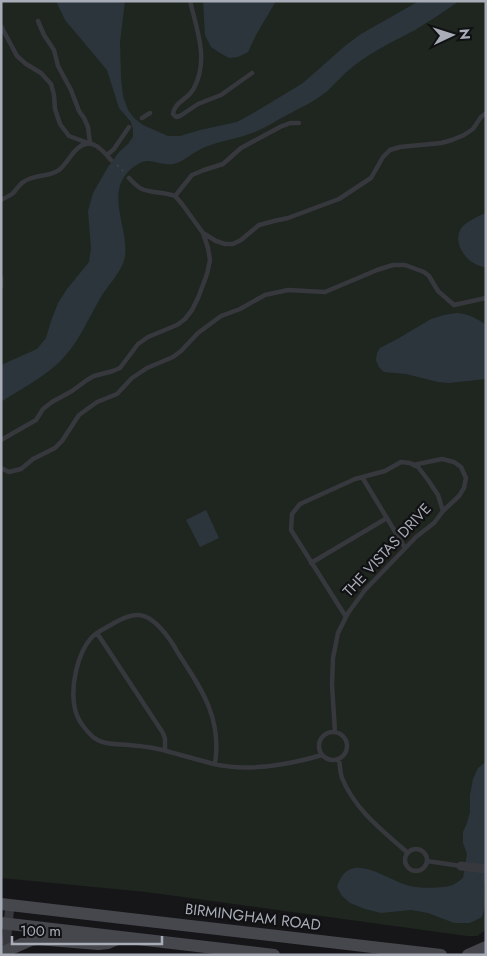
<svg xmlns="http://www.w3.org/2000/svg" width="487" height="956" viewBox="0 0 487 956" font-family="Jost,sans-serif">
<style>
.green{fill:#1e261f}
.water{fill:#2c353c}
.lines{fill:none;stroke-linecap:round;stroke-linejoin:round}
.path{stroke:#3d3f44;stroke-width:2;stroke-dasharray:2.5 4;stroke-linecap:butt}
.lane{stroke:#37383d;stroke-width:4.5}
.street{stroke:#37383d;stroke-width:9}
.secondary{stroke:#45474d;stroke-width:12}
.labels{text-anchor:middle;stroke-width:4.5;stroke-linejoin:round;paint-order:stroke}
.street-label{font-size:15px;fill:#a8adb8;stroke:#111113}
</style>
<rect width="100%" height="100%" fill="#161618"/>
<path class="green" d="M 1,1 L 486,1 L 486,930 L 477,936 L 467,936 L 146,892 L 1,878 Z"/>
<path class="water" d="M 56,1 L 125,1 L 120,42 L 121,78 L 123,96 L 128,110 L 134,118 L 143,125 L 168,136 L 180,136 L 200,130 L 237,122 L 255,112 L 303,83 L 346,45 L 361,34 L 419,1 L 459,1 C 445,11 430,21 415,30 C 396,40 377,49 359,62 C 347,70 337,82 326,92 C 314,102 300,108 287,115 C 277,120 267,127 257,131 C 239,139 220,140 203,148 C 193,152 184,162 173,164 C 155,166 149,153 131,169 C 104,193 129,227 125,256 C 123,270 110,283 102,295 C 90,315 81,338 65,356 C 50,374 21,389 1,402 L 1,365 L 37,349 L 46,338 L 51,321 L 58,303 L 67,289 L 89,262 L 91,248 L 88,211 L 93,193 L 108,167 L 120,151 L 128,144 L 133,137 L 133,130 L 131,122 L 119,108 L 107,70 L 65,20 Z
M 203,1 L 276,1 L 256,35 L 248,52 L 238,57 L 229,58 L 220,53 L 211,47 L 205,35 Z
M 486,213 L 486,267 C 469,267 450,243 462,227 C 468,221 478,216 486,213 Z
M 457,313 C 469,314 476,318 486,325 L 486,379 L 449,383 L 438,382 L 406,374 L 384,372 L 379,367 L 376,360 L 377,353 L 380,348 L 399,338 L 431,319 L 444,315 Z
M 206,510 L 219,538 L 200,547 L 186,520 Z
M 486,762 L 486,876 C 482,890 487,902 482,917 L 470,923 L 454,923 L 428,913 L 411,910 L 381,913 L 365,909 L 350,903 L 342,896 L 337,887 C 349,847 387,881 410,886 C 420,889 445,888 453,885 C 457,883 460,880 463,878 L 467,854 L 463,843 L 463,832 L 467,823 L 470,812 L 470,795 L 473,779 L 478,768 Z"/>
<g class="lines">
<path class="path" d="M 117,165 L 124,172"/>
<path class="lane" d="M 190,1 C 197,30 209,60 194,88 C 189,99 174,102 173,114 L 176,117 L 180,116 L 198,104 L 221,95 L 252,73
M 38,21 L 44,35 L 54,50 L 58,66 L 71,90 L 79,111 L 84,118 L 88,127 L 90,143
M 1,26 L 17,56 L 26,64 L 41,73 L 51,84 L 54,95 L 55,109 L 60,124 L 69,136 L 88,143
M 142,118 L 150,113
M 299,123 L 290,123 L 280,127 L 241,148 L 223,164 L 204,170 L 192,175 L 175,196 L 182,204 L 203,233 L 216,241 L 225,244 L 233,244 L 241,240 L 259,225 L 274,221 L 288,218 L 339,199 L 371,178 L 383,157 L 390,150 L 400,147 L 441,143 L 452,140 L 464,135 L 473,129 L 481,117 L 486,113
M 107,155 L 114,149 L 129,127
M 129,178 C 133,182 137,187 142,189 C 151,193 164,192 175,196
M 1,200 C 5,198 9,196 12,194 C 19,188 18,183 29,179 C 38,175 51,176 59,170 C 65,165 69,158 74,152 C 89,135 100,147 111,160
M 1,278 L 1,287
M 1,440 L 36,420 L 43,409 L 52,402 L 72,391 L 87,380 L 94,376 L 113,371 L 120,368 L 138,344 L 148,337 L 177,325 L 185,319 L 192,310 L 198,298 L 207,274 L 210,260 L 208,248 L 203,233
M 1,468 L 9,472 L 21,469 L 33,459 L 55,448 L 62,441 L 79,415 L 97,402 L 117,394 L 132,378 L 147,368 L 173,357 L 181,351 L 198,333 L 221,316 L 240,309 L 265,295 L 288,290 L 325,292 L 377,270 L 393,265 L 405,265 L 424,272 L 429,276 L 438,291 L 454,305 L 486,298
M 362,477 L 405,548
M 311,563 L 387,518
M 346,617 L 291,530 L 292,514 L 300,504 L 355,479 L 385,471 L 401,462 L 410,463 L 418,467 L 428,480 L 438,495 L 443,511
M 97,633 L 163,733 L 165,739 L 165,750
M 335,732 L 332,685 L 333,658 L 338,633 L 348,613 L 365,590 L 416,537 L 434,523 L 443,511 L 459,496 L 464,488 L 466,478 L 461,467 L 454,462 L 442,459 L 413,465
M319 746a14 14 0 1 1 28 0a14 14 0 1 1-28 0Z
M 339,759 C 340,765 340,772 342,778 C 355,810 383,831 408,853
M 215,764 C 222,718 202,690 178,653 C 171,640 155,616 139,615 C 130,614 121,619 114,623 C 106,628 98,631 92,637 C 77,653 70,688 75,709 C 77,719 85,730 93,737 C 103,745 117,744 129,745 C 141,746 155,747 166,751 C 182,755 198,760 214,764 C 249,772 288,765 322,755
M405 860a11 11 0 1 1 22 0a11 11 0 1 1-22 0Z
M 427,861 L 461,866"/>
<path class="street" d="M 461,866 L 486,869
M 5,955 L 10,905"/>
<path class="secondary" d="M 1,904 L 441,955
M 1,923 L 274,955
M 6,951 L 31,940 L 37,939 L 98,944 L 108,943 L 117,939
M 468,955 L 486,947"/>
</g>
<g class="labels">
<g class="street-label">
<text transform="translate(387 550) rotate(-47)" y="5">THE VISTAS DRIVE</text>
<text transform="translate(253 917) rotate(7)" y="5">BIRMINGHAM ROAD</text>
</g>
</g>
<rect width="487" height="956" fill="none" stroke="#a8adb8" stroke-width="5"/>
<g transform="translate(452 35) rotate(86)" stroke="#111113" stroke-width="4" paint-order="stroke">
<path d="M0-4L9 19L0 12L-9 19Z" fill="#a8adb8"/>
<text y="-8" font-size="14" font-weight="bold" text-anchor="middle" fill="#a8adb8">N</text>
</g>
<path d="M12 936v8h150v-8" fill="none" stroke="#a8adb8" stroke-width="2.5"/>
<text x="20" y="936" font-size="15" fill="#a8adb8" stroke="#111113" stroke-width="4" paint-order="stroke">100 m</text>
</svg>
